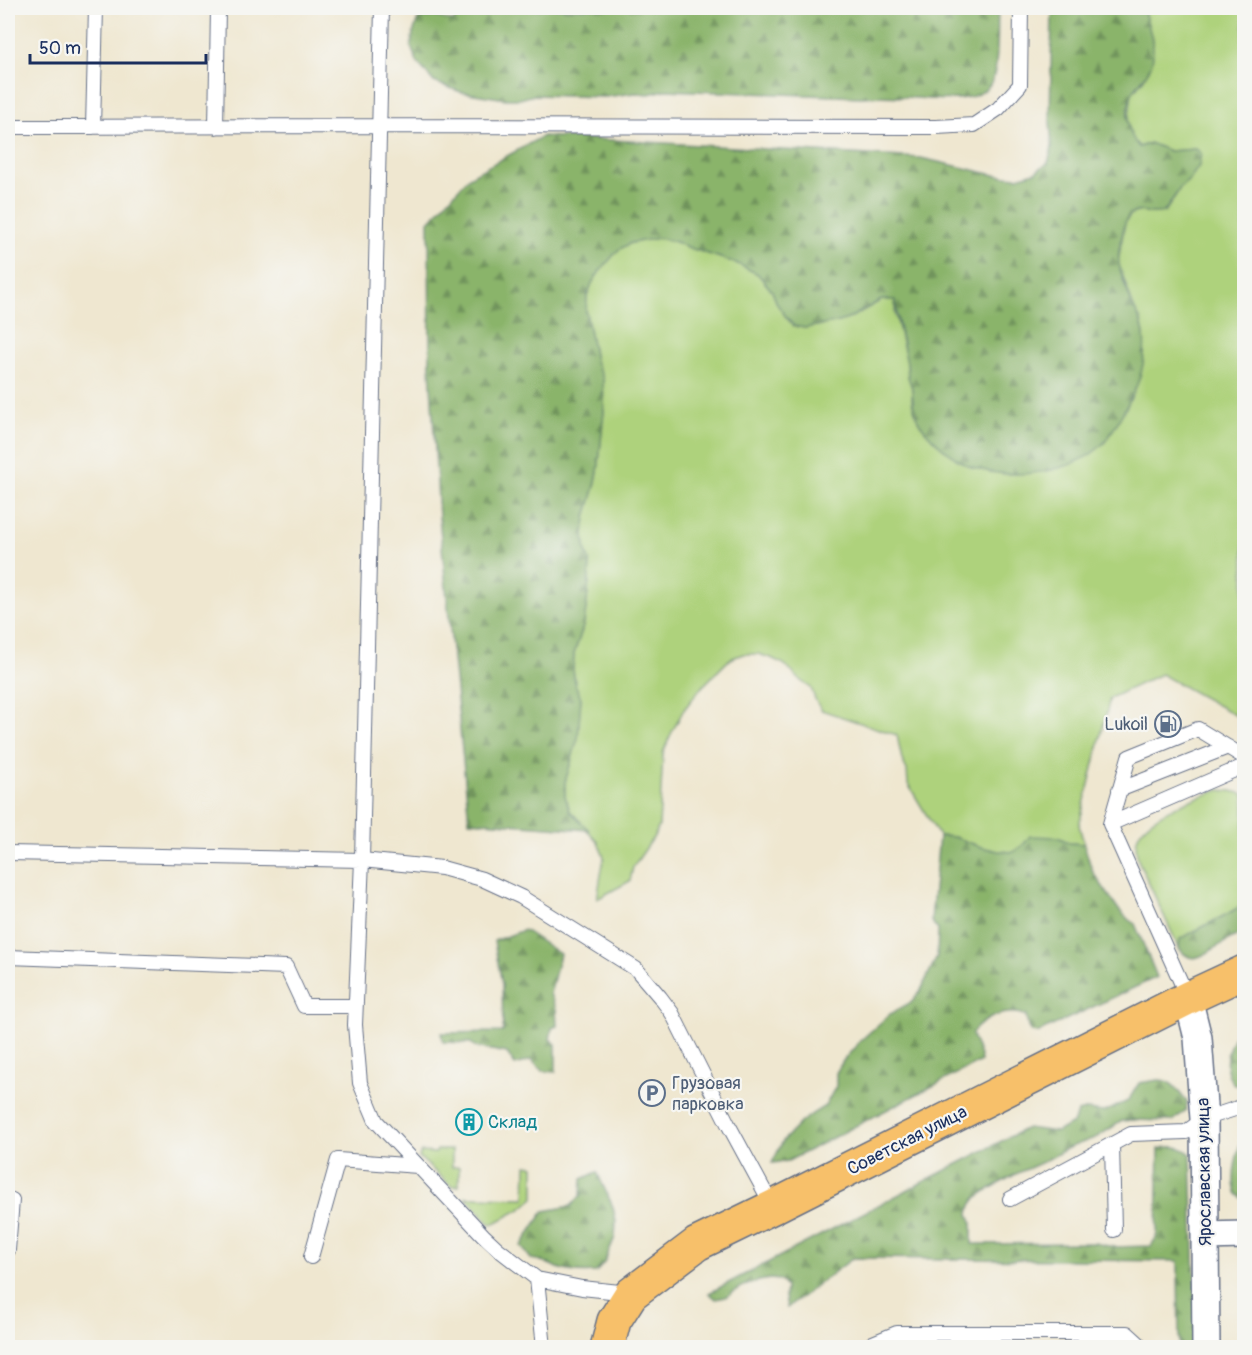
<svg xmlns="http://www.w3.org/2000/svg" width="1252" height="1355" viewBox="0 0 1252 1355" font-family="Pangolin,sans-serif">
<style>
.grass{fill:#aed27b;stroke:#64806c;stroke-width:1.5}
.forest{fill:url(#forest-firs);stroke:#527264;stroke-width:1.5}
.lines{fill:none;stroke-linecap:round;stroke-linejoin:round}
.service-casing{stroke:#656f86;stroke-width:16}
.minor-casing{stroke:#656f86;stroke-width:30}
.primary-casing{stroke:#656f86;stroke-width:36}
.service{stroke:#fff;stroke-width:14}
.minor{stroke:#fff;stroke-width:27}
.primary{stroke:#f7c06b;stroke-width:33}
.labels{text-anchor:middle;stroke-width:4.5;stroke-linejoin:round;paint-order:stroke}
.service-label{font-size:18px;fill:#4e5e75;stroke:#f6f6f2;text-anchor:end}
.culture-label{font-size:18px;fill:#0d838f;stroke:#f6f6f2;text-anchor:start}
.street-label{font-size:18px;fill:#1b2f5e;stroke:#f6f6f2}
</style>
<defs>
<pattern id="forest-firs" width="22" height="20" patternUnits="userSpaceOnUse" patternTransform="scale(1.5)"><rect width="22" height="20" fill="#8ab46b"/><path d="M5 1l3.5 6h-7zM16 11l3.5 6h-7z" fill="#70935b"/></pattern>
</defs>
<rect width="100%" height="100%" fill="#f6f6f2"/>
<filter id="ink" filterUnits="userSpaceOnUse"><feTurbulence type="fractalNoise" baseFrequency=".0167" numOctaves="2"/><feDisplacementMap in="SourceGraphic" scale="12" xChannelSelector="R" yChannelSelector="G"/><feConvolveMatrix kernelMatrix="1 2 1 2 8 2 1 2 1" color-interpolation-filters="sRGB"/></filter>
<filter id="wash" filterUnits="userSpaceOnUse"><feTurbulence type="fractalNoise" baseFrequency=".008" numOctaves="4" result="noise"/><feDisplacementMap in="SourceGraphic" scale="24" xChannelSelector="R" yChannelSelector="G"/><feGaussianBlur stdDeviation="1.35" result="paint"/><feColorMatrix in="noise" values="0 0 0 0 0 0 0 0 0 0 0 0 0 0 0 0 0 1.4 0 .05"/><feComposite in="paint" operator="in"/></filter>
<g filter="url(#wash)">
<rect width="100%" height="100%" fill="#efe7d0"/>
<path class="grass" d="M 1143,8 L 1244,8 L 1244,720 L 1161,674 L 1110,698 L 1079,825 L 1084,844 L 1070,843 L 1058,837 L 1023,845 L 1013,852 L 998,851 L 981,847 L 954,837 L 939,836 L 908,784 L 907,770 L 902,760 L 897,735 L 821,710 L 815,699 L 811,688 L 801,681 L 784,664 L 771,658 L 758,654 L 743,654 L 730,659 L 700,689 L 683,711 L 670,736 L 663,753 L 659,826 L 653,838 L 633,867 L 630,881 L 597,899 L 604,857 L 598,842 L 570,811 L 565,796 L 565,782 L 573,755 L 581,699 L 575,684 L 573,669 L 574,654 L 584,624 L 588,592 L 590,562 L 585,549 L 584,534 L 586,517 L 595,486 L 598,472 L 604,411 L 603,378 L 595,361 L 586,312 L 587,296 L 592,283 L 600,271 L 618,250 L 631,243 L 658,238 L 673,241 L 690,248 L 736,263 L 758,274 L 772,291 L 777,304 L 786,317 L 794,326 L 805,328 L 848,319 L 882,300 L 895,300 L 895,313 L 907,363 L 908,376 L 912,387 L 912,402 L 920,424 L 937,443 L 958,460 L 971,467 L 994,472 L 1065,466 L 1091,453 L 1104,443 L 1127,406 L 1143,363 L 1144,335 L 1141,320 L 1134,308 L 1118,262 L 1125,222 L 1131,214 L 1141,211 L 1152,213 L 1165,212 L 1181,187 L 1190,179 L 1196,149 L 1169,151 L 1149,143 L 1139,147 L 1132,139 L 1129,131 L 1128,122 L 1132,93 L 1144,79 L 1153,45 Z
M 1220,790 L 1231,791 L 1244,794 L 1244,904 L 1229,913 L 1180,939 L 1179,948 L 1138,860 C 1136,852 1135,844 1138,836 C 1146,815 1199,796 1220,790 Z
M 437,1150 L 452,1150 L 452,1167 L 459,1167 L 459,1186 L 451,1186 L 419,1157 L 421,1152 L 436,1153 Z
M 526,1165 L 534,1166 L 534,1198 L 521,1209 L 491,1225 L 466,1197 L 525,1198 Z"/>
<path class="forest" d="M 469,8 L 998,8 C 997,25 999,66 992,81 C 979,108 927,98 903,97 C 889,96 875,96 861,97 L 665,90 L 649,94 L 635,93 L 605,97 L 534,95 L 520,99 L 506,99 L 461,92 L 434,82 L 417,62 L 411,47 L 413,33 L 418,19 L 434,16 L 452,21 L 465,12 Z
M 1052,8 L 1143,8 C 1148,25 1156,44 1152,62 C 1149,76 1137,82 1132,94 C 1125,111 1126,132 1139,147 L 1150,143 L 1169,151 L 1196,149 L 1201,153 L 1199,166 L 1190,179 L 1181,187 L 1164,212 C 1160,213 1155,213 1151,213 C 1144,212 1140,210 1133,213 C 1126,216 1124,224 1123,232 C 1121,241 1117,253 1119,263 C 1120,273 1129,296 1133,306 C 1138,316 1143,323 1144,335 C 1147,369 1137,388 1121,416 C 1116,425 1111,435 1104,443 C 1074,474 1011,481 972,467 C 956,462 929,437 920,424 C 913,413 913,401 912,389 C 911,384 909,381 908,376 C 907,372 908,367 907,363 C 903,342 897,321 895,300 L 881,300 L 848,319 L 835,323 L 805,328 L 794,326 L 786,317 L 777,304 L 772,291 L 758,274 L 736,263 L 690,248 L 673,241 L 658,238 L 631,243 L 618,250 L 600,271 L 592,283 L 587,296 L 586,312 L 595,361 L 603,378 L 604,411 L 598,472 L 595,486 L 586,517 L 584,533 L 585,549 L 590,562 L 588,592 L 584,624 L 574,654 L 573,669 L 575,684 L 581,698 L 578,738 L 565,782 L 565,796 L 570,811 L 589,830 L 469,821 L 439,517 L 430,368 L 429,221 L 469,177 L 543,136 L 921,158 L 995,175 L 1018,177 L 1035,172 L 1048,163 L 1052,147 L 1050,122 Z
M 939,836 L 954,837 L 981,847 L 998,851 L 1013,852 L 1023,845 L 1030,836 L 1058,837 L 1070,843 L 1084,844 L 1091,867 L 1094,874 L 1119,910 L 1129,920 L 1135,924 L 1157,977 L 1037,1033 L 1031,1032 L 1028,1027 L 1026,1016 C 1008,1007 983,1018 972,1033 C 973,1043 980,1050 981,1061 L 788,1161 L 772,1163 L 783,1141 L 801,1122 L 812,1114 L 825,1106 L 836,1086 L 836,1073 L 843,1061 L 860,1041 L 890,1014 L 913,1001 L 921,990 L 937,956 L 938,930 L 931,921 Z
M 1244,904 L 1244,932 C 1235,936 1226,941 1218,946 C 1204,955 1191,966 1179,948 L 1180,939 L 1229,913 Z
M 524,930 L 560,954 L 550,994 L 556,1009 L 557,1026 L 552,1028 L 550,1039 L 556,1044 L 556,1072 L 543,1071 L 531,1060 L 515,1065 L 507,1053 L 476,1047 L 471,1043 L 443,1042 L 441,1033 L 503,1032 L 502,984 L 494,941 Z
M 1244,1021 L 1244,1086 L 1234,1085 C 1218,1065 1231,1039 1244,1021 Z
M 1158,1080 C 1174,1080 1177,1091 1187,1102 L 1186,1110 L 1173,1121 L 1132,1120 L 1122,1121 L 1097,1137 L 1068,1148 L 1043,1162 L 1016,1174 L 991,1188 L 976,1198 L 971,1205 L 969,1214 L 972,1221 L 972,1244 L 1095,1243 L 1113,1247 L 1151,1246 L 1156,1238 L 1157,1232 L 1159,1149 C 1172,1145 1180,1146 1191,1154 L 1197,1347 L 1179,1347 L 1178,1261 L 853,1258 L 787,1308 L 785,1297 L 786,1287 L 780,1280 L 770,1279 L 759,1281 L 741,1287 L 726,1297 L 716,1299 L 709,1293 L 1019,1132 L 1027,1128 L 1057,1132 L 1074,1122 L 1077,1112 L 1086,1110 L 1104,1112 L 1128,1101 L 1139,1083 Z
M 1244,1132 L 1244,1200 C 1242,1198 1239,1196 1237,1194 C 1229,1181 1239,1145 1244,1132 Z
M 597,1172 L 613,1207 L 616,1222 L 615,1237 L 604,1263 L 596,1272 C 583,1273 571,1273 558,1268 C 548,1264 542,1260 531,1259 L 521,1246 L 544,1211 L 571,1206 L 581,1195 L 582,1179 Z"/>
</g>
<g filter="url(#ink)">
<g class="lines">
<defs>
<path id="service" d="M 382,8 L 362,860 L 355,1025 L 360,1083 L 376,1121 L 483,1235 L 498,1249 L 537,1279 L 544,1348
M 8,127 L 379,126 L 936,127 L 974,125 L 998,109 L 1020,85 L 1021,8
M 93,127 L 96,8
M 216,127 L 218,8
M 1119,790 L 1228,747
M 1110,824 L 1244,766
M 8,853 L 362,860 L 442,868 L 482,879 L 521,897 L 636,969 L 660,997 L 672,1013 L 728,1124 L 773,1207
M 8,957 L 286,967 L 304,1006 L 355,1006
M 1188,998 L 1110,824 L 1129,757 L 1198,729 L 1244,757
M 1112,1144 L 1114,1230
M 8,1199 L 12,1200 L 8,1250
M 1010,1199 L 1131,1134 L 1186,1132 L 1204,1119 L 1244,1106
M 311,1257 L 338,1160 L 418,1166
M 537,1279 L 582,1288 L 629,1293
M 867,1348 L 873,1343 L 897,1333 L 1127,1333 L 1138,1343 L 1141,1348"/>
<path id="minor" d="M 1188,998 L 1198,1038 L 1204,1119 L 1206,1348
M 1205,1236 L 1244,1235"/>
<path id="primary" d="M 607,1348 L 614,1321 L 631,1294 L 697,1244 L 773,1207 L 1188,998 L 1244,972"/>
</defs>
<use href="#service" class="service-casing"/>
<use href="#minor" class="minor-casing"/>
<use href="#primary" class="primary-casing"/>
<use href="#service" class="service"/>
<use href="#minor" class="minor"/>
<use href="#primary" class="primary"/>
</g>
</g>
<defs>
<symbol id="fuel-ring" viewBox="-11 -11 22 22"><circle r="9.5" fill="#f6f6f2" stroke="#5c6f8a" stroke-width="1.5"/><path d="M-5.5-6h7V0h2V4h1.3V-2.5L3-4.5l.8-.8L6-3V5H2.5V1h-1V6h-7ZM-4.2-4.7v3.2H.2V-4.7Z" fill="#5c6f8a"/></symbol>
<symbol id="parking-ring" viewBox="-11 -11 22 22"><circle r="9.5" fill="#f6f6f2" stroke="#5c6f8a" stroke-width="1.5"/><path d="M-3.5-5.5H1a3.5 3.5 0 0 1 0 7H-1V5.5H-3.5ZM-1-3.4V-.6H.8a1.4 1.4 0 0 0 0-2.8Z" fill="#5c6f8a"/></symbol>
<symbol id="building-ring" viewBox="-11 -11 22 22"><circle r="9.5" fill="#f6f6f2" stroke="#0f9aa8" stroke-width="1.5"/><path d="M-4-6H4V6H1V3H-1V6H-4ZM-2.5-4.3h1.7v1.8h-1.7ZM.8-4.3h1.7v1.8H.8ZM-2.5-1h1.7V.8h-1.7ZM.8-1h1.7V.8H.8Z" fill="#0f9aa8"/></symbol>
</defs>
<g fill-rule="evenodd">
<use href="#fuel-ring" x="1153" y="709" width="30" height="30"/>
<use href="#parking-ring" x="637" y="1078" width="30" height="30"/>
<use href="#building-ring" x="454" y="1107" width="30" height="30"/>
</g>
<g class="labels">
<g class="service-label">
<text x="1148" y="730">Lukoil</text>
<text x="672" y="1089" text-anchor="start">Грузовая<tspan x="672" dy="21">парковка</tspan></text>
</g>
<g class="culture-label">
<text x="488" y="1128">Склад</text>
</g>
<g class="street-label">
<text transform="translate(907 1140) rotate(-27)" y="6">Советская улица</text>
<text transform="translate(1204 1172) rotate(-91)" y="6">Ярославская улица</text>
</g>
</g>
<rect width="1252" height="1355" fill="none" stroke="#f6f6f2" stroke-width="30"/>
<path d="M30 54v9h176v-9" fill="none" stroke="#1b2f5e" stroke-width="3"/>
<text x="39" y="54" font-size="18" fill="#1b2f5e" stroke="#f6f6f2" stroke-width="4.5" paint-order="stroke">50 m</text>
</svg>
